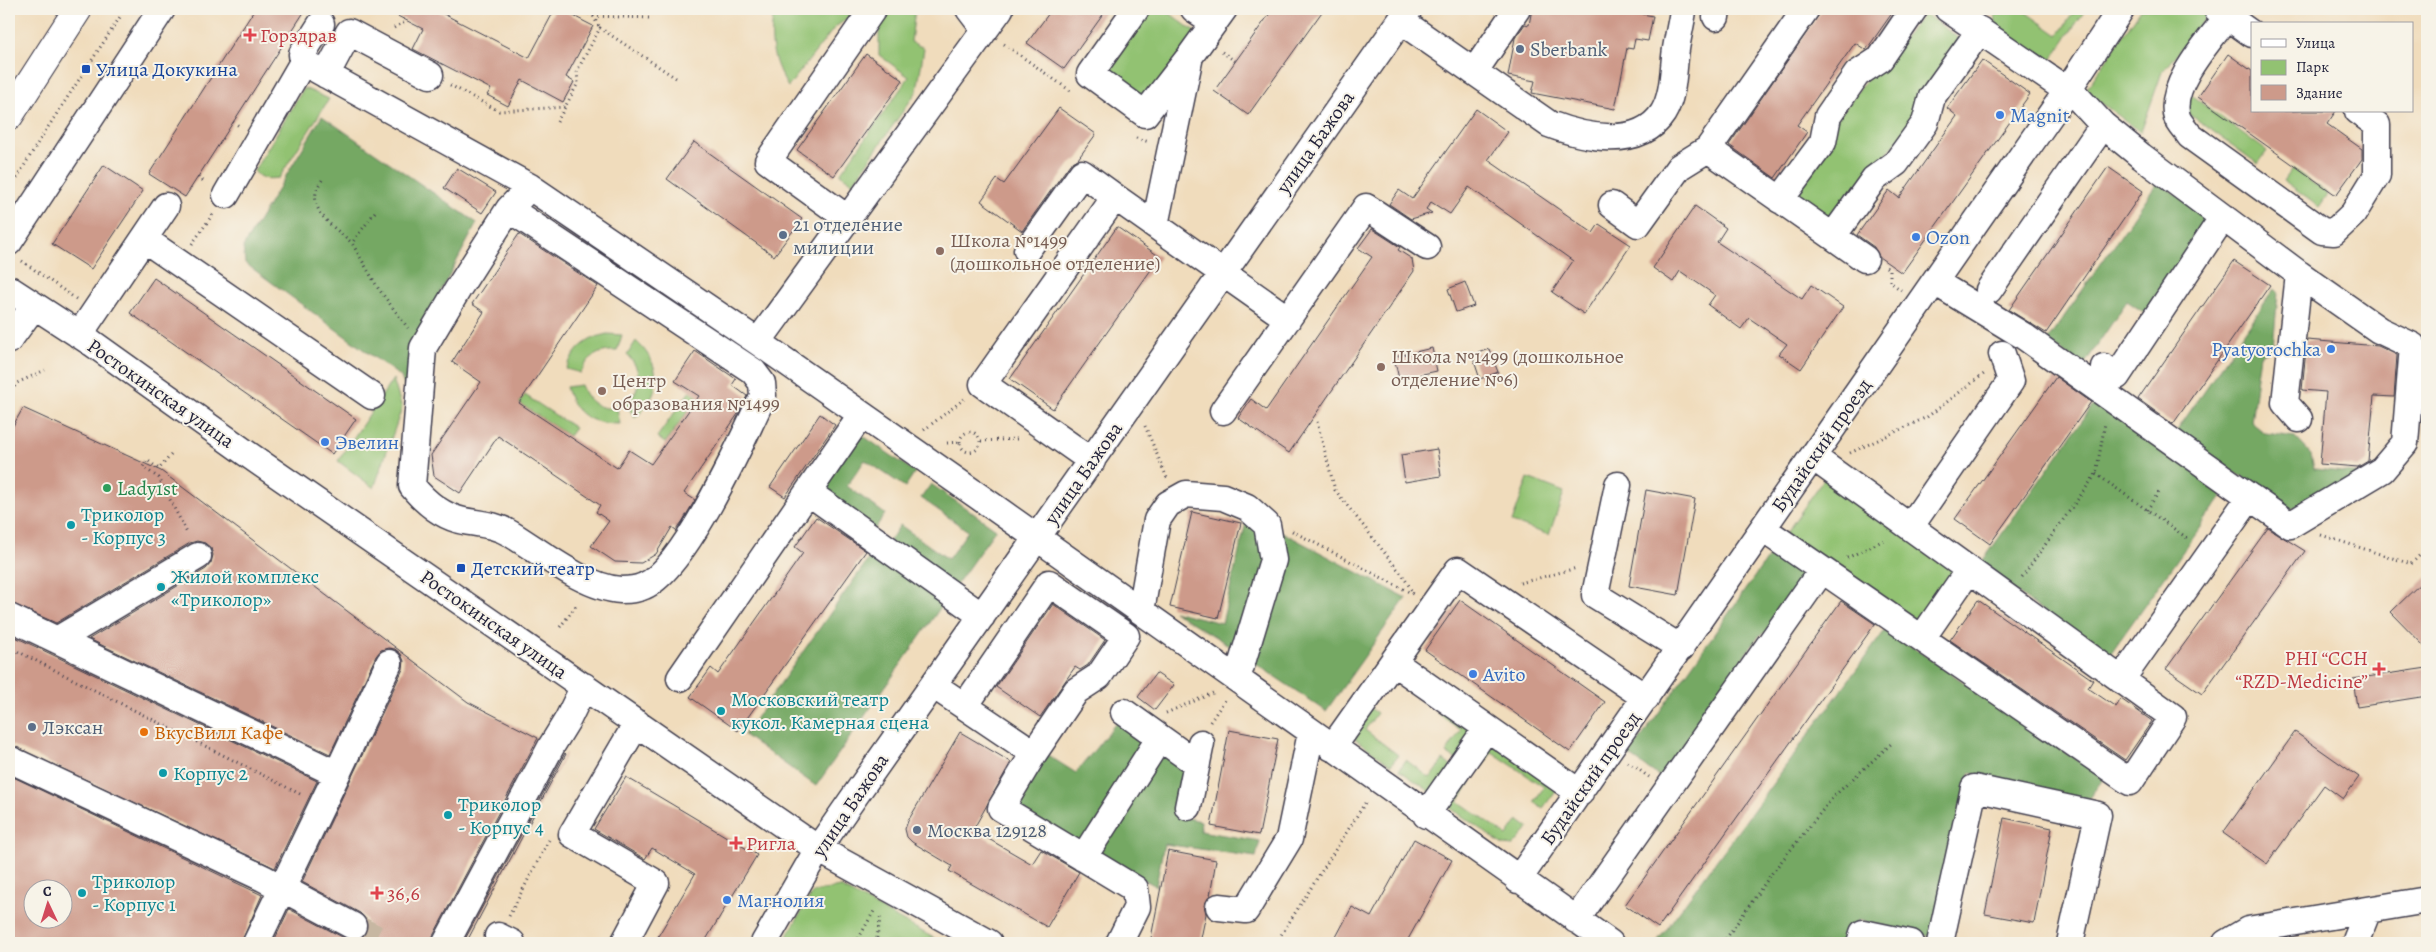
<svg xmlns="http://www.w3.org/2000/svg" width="2436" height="952" viewBox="0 0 2436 952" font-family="Alegreya,serif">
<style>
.green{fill:#92c272;stroke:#5a7256}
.forest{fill:#75a864;stroke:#4c6550}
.building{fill:#cd9a8a;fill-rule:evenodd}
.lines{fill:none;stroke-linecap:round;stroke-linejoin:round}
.minor-tunnel{stroke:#c7b7a2;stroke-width:26;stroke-dasharray:26 13;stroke-linecap:butt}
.minor-casing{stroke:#413e4e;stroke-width:29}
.major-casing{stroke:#413e4e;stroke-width:30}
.path{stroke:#413e4e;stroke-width:3;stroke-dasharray:1 4;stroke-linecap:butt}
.minor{stroke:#fff;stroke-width:26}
.major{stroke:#fff;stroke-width:28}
.health-dot{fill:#e0444e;stroke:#f7f3e8;stroke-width:2}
.service-dot{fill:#5c6f8a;stroke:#f7f3e8;stroke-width:2}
.transit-dot{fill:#1a4fb4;stroke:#f7f3e8;stroke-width:2}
.shop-dot{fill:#3f7fe0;stroke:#f7f3e8;stroke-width:2}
.education-dot{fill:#8d6e63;stroke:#f7f3e8;stroke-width:2}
.leisure-dot{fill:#2e9e5b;stroke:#f7f3e8;stroke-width:2}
.culture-dot{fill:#0f9aa8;stroke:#f7f3e8;stroke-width:2}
.food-dot{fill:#e8710a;stroke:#f7f3e8;stroke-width:2}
.labels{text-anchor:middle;stroke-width:4;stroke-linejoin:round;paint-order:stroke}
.health-label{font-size:20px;fill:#be3a42;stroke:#f7f3e8;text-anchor:start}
.service-label{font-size:20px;fill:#4e5e75;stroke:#f7f3e8;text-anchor:start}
.transit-label{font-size:20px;fill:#164399;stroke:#f7f3e8;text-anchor:start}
.shop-label{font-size:20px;fill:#366cbe;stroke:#f7f3e8;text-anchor:start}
.street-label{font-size:20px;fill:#22223b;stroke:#f7f3e8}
.education-label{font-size:20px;fill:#785e54;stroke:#f7f3e8;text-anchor:start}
.leisure-label{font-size:20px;fill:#27864d;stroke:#f7f3e8;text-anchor:start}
.culture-label{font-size:20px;fill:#0d838f;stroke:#f7f3e8;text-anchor:start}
.food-label{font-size:20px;fill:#c56008;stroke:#f7f3e8;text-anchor:start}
</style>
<rect width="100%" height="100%" fill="#f7f3e8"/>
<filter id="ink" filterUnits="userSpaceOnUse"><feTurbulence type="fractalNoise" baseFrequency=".02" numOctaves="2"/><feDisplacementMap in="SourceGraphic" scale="10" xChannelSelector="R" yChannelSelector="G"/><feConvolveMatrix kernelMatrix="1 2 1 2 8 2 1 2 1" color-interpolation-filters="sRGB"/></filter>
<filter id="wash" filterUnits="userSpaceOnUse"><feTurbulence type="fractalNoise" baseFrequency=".0096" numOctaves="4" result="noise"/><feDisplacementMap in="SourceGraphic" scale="20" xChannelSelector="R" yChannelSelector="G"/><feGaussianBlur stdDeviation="1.12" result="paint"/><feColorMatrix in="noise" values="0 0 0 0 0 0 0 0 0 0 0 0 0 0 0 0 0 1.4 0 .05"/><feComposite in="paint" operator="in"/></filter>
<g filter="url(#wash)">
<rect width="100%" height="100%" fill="#f0dcbc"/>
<path class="green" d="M 774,9 L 862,9 L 835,27 L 788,87 C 771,59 769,40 774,9 Z
M 884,9 L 915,9 L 911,42 L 924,48 L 917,91 L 853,183 L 840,174 L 909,77 L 879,55 L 879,16 Z
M 1148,9 L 1164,9 L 1196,33 L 1143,103 L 1100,71 Z
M 1995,9 L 2021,9 L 2058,35 L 2076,9 L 2086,9 L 2049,63 L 1996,27 Z
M 2141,9 L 2199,9 L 2208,15 L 2162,72 L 2141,132 L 2085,91 Z
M 1925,14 L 1961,40 L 1917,117 L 1831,220 L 1797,195 L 1836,120 L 1867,79 Z
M 304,88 L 329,99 L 279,178 C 268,179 261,180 254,171 Z
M 2188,93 L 2267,151 L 2258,164 L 2185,111 Z
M 2292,168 L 2328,194 L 2319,207 L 2283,181 Z
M 607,334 L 622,335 L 617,351 C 599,350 588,356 581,373 L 566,369 C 575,349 585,339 607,334 Z
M 636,341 C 663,366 663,394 635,418 L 626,404 C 642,389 643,370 627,355 Z
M 393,379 L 402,408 L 374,488 L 338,461 Z
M 581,385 C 587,402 599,410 617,408 L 620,424 C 592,424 574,416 566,387 Z
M 690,391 L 698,397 L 665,443 L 657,437 Z
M 525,395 L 575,428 L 569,436 L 519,403 Z
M 1826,476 L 1962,571 L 1920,631 L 1784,536 Z
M 1528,478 L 1564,492 L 1549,535 L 1512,522 Z
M 1444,704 L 1480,728 L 1458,761 L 1446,753 L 1461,730 L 1437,713 Z
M 1367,706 L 1377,713 L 1365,730 L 1398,755 L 1391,765 L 1347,733 Z
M 1488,736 L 1560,785 L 1543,808 L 1534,802 L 1544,787 L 1492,752 L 1479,771 L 1468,764 Z
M 1406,760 L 1430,778 L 1443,760 L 1454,768 L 1435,795 L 1399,770 Z
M 1461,775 L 1471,782 L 1458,801 L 1507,836 L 1518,820 L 1529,828 L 1513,846 L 1503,845 L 1442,802 Z
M 840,887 L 943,943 L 783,943 L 813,892 Z"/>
<path class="forest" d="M 322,116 L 477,223 L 417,336 L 411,405 L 401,377 L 245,263 L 243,247 Z
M 2158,182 L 2214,220 L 2148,315 L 2127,301 L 2083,366 L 2047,341 Z
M 2274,289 L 2278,293 L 2273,347 L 2260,355 L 2251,422 L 2265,433 L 2295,437 L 2311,454 L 2314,469 L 2363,474 L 2290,510 L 2176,432 Z
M 2096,401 L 2225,492 L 2108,657 L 1979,566 Z
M 859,433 L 915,472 L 905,487 L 865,460 L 847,486 L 885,514 L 874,530 L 818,490 Z
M 931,484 L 996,529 L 954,588 L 889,542 L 900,525 L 948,559 L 968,531 L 921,498 Z
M 1248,514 L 1406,598 L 1326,711 L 1219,639 L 1173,611 L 1222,623 Z
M 875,550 L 945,601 L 816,786 L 744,735 Z
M 1771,553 L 1807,578 L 1770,631 L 1760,635 L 1742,659 L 1742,670 L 1681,759 L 1673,759 L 1660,777 L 1629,755 Z
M 1886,629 L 2104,778 L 2086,802 L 1970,773 L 1932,937 L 1858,920 L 1852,943 L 1656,943 Z
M 1120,718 L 1150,741 L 1080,849 L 1014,809 L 1046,754 L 1076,773 Z
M 1160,748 L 1185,763 L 1174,815 L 1201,821 L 1200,831 L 1260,841 L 1256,857 L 1164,844 L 1156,886 L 1095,853 Z"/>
<g id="blocks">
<path class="building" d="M 255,9 L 306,9 L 185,197 L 149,174 Z
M 384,9 L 434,9 L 529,58 L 555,9 L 560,9 L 593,26 L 566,77 L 574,82 L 563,102 L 522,80 L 508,106 L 487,95 L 491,89 L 413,49 L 423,29 Z
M 1052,9 L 1107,9 L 1064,69 L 1027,43 Z
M 1273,9 L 1324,9 L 1248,115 L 1214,91 Z
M 1532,9 L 1643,9 L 1642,14 L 1653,16 L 1648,41 L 1635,39 L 1633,49 L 1627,48 L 1615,109 L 1532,93 L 1535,81 L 1508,76 L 1515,38 L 1525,24 L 1529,25 Z
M 1823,9 L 1895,9 L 1866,50 L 1855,43 L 1797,125 L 1807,132 L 1775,178 L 1729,145 Z
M 866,54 L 903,80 L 834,176 L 797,150 Z
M 2228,54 L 2252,71 L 2252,111 L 2336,111 L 2327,124 L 2362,149 L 2362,159 L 2336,195 L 2198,97 Z
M 1982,60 L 2030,94 L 1902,273 L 1879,257 L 1874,247 L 1857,235 L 1889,190 L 1899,198 L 1957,116 L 1947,108 Z
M 1059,108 L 1096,134 L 1078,159 L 1070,164 L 1022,231 L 981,201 L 997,179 L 1004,184 Z
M 1476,109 L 1508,132 L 1488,160 L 1593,233 L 1599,224 L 1631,245 L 1584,314 L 1552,292 L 1573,261 L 1469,187 L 1450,214 L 1431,202 L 1426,209 L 1432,213 L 1411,219 L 1389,204 L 1399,190 L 1412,199 Z
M 694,142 L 802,219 L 774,256 L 667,179 Z
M 104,165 L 143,191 L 91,269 L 52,244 Z
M 2108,167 L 2143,191 L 2046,333 L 2009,310 Z
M 457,168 L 496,192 L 482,213 L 444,188 Z
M 1695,206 L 1726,228 L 1717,242 L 1802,299 L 1811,285 L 1843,307 L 1801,369 L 1779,354 L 1787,344 L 1749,318 L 1741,329 L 1708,305 L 1715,295 L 1680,271 L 1673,282 L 1653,268 Z
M 1117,227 L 1160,257 L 1053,409 L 1010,379 Z
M 1372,229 L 1400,247 L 1398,250 L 1412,259 L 1414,271 L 1289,453 L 1238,418 L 1251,399 L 1266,410 L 1372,257 L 1358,248 Z
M 519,234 L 598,286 L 519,403 L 617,468 L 629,450 L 651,464 L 699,396 L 675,381 L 695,351 L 736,379 L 732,385 L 747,396 L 738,414 L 684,493 L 695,500 L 682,522 L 676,530 L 672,527 L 656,554 L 641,563 L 615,562 L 591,546 L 609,521 L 596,512 L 600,505 L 498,436 L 460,493 L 434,476 L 431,455 L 481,382 L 452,362 L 484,312 L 472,304 Z
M 2234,261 L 2270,285 L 2173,424 L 2138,399 Z
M 154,278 L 356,419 L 332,454 L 130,313 Z
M 1465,282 L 1474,306 L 1456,312 L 1448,289 Z
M 2307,340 L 2378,346 L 2397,355 L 2394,397 L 2374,396 L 2368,461 L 2358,467 L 2320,464 L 2326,392 L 2302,390 Z
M 1432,348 L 1437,371 L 1399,379 L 1394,357 Z
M 1489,349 L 1498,372 L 1480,379 L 1472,355 Z
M 2056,377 L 2091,402 L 1990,544 L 1955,519 Z
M 23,408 L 161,471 L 468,702 L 538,738 L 433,936 L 431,943 L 273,943 L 289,909 L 346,939 L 353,941 L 360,939 L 366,933 L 368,926 L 366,919 L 360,913 L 302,882 L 403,669 L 404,661 L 401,654 L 395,649 L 388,648 L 381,650 L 376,656 L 330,754 L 89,639 L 206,569 L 211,563 L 213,555 L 211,548 L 205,543 L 197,541 L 190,543 L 56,623 L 9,602 L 9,433 Z
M 820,414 L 835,425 L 785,497 L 770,487 Z
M 1437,449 L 1441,476 L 1405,482 L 1401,455 Z
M 1646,490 L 1695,499 L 1678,595 L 1629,586 Z
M 1192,512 L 1241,523 L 1218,618 L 1170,607 Z
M 816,517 L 866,551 L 738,731 L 690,697 L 711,668 L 718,674 L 803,553 L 795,547 Z
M 2268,528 L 2305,551 L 2202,694 L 2166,669 Z
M 2427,577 L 2427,649 L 2391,612 Z
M 1460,600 L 1605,702 L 1570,752 L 1425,650 Z
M 1978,600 L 2093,680 L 2088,688 L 2116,707 L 2121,699 L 2152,721 L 2125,760 L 1950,640 Z
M 1841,601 L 1875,624 L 1658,928 L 1625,905 Z
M 1053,604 L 1105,640 L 1088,665 L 1080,670 L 1075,667 L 1040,717 L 996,687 Z
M 9,634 L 317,781 L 275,868 L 9,744 Z
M 2427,668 L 2427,696 L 2357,707 L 2353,679 Z
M 1156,673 L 1174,685 L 1155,710 L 1138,697 Z
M 1229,730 L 1278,739 L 1259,835 L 1211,826 Z
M 960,732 L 1011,762 L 973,830 L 1032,864 L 1041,850 L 1079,872 L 1047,927 L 949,871 L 952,866 L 912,842 L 907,837 L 905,829 L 908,821 Z
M 2295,732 L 2359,777 L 2343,799 L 2324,785 L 2267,864 L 2223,833 Z
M 565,753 L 566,754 L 466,943 L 463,943 Z
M 9,775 L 262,895 L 241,943 L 9,943 ZM 32,890 L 62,890 L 62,920 L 32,920 Z
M 626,777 L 757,855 L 704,943 L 654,943 L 695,874 L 652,848 L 645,859 L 594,829 Z
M 2004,818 L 2052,828 L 2034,923 L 1985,914 Z
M 1414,839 L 1452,860 L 1406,943 L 1347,943 L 1336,937 L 1352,907 L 1371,917 Z
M 1168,851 L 1216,860 L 1210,896 L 1204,905 L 1206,914 L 1200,943 L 1150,943 Z"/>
</g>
</g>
<g filter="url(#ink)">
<use href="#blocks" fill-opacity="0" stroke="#413e4e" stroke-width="1"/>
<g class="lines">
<path class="minor-tunnel" d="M 353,926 L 386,943"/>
<defs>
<path id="minor" d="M 969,9 L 985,30
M 1136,9 L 1090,74 L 1145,114 L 1187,60
M 1194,9 L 1214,22
M 1948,9 L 2078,98 L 2103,125 L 2141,156 L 2299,274 L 2379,330 L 2413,346 L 2405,443 L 2382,470 L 2290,525 L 2250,497 L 2121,680
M 2217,9 L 2252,34
M 2228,16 C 2210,40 2167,86 2177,117 C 2179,123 2186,130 2190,136 L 2322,231 L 2334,232 L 2353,214 L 2377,175 L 2377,125 L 2358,111
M 1716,17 L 1717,9
M 1401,21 L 1549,124 C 1583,137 1639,150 1663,113 C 1674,95 1673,69 1676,49 C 1678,36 1681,24 1683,11
M 303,62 L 530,187 L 758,342 L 998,510 L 1610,943
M 1474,72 L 1517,9
M 326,75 L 349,32 L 430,75
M 1708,149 L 1865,259
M 226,195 L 303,62 L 302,54 L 321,24
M 1780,200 L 1823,142 L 1828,116 L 1857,74 L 1880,59 L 1914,9
M 1612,205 L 1638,224 L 1679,167 L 1708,149 L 1806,9
M 509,209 L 753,371 L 762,383 L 763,396 C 743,439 685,569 644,586 C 638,589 627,590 621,590 C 585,588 542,553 511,534 C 497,525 481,524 464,521 C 443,517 425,502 412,486 L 423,348 L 458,289 L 509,209 L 530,187
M 847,218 L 768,161 L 873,9
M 1155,225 L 1190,56 L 1224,9
M 1833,236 L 1874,179 L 1896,163 L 1925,123 L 1932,97 L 1980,30
M 144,239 L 372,396
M 9,242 L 162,9
M 1027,250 L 1082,173 L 1115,197
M 2299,274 L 2285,403 L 2299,419
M 1935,282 L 2022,335 L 2250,497
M 9,289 L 92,343 L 246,453 L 818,849 L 989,943
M 1989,290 L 2103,125
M 79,335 L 166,206
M 9,340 L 34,306
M 758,342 L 1000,9
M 2104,367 L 2117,376 L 2223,217
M 1223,411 L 1366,207 L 1427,247
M 1092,461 L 983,384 L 1115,197 L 1288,319
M 1618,485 L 1595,595 L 1681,648
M 808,492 L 982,616
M 1910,527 L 2011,381 L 2002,354
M 1763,529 L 2130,782 L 2173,717 L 1813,457
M 1141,611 L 1157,520 L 1168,504 L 1186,494 L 1223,497 L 1247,507 L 1267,525 L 1273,560 L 1237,679
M 9,617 L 337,774 L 256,943
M 1922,638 L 1969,570
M 57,640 L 198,556
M 1393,662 L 1580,793
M 680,678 L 861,415
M 933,685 L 1034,753 L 1001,808 L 1135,889 L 1137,907 L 1119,943
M 965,706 L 1049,583 L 1126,636 L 1099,676 L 1076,691 L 1034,753
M 1124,712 L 1197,764
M 1332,748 L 1458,570 L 1646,698
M 9,759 L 263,878 L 353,926
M 337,774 L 389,663
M 1188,807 L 1201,743
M 1426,815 L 1487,728
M 1083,858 L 1159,739
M 1518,880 L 2067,91 L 2121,9
M 1219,907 L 1246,910 L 1289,839 L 1311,733
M 1576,920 L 1822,570
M 498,936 L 512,943
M 446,943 L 552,745 L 568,719 L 584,686
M 624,943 L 656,883 L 572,834 L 637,723
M 764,943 L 818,849 L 852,800 L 1409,9
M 1860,943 L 1863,933 L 1911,943
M 1940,943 L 1974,788 L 2098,815 L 2070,943
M 2226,943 L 2248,930 L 2427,900
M 2355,943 L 2368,910"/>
<path id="major" d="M 9,116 L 78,9"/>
</defs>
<use href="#minor" class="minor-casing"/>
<use href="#major" class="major-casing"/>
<path class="path" d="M 580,9 L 593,16 L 600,28
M 1741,13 L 1776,9
M 593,16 L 651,18
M 394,28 L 407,21
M 1004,44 L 1072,92
M 1222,52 L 1235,61
M 450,85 L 499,111 L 565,107
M 233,122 L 239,126
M 557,122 L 578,83 L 577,71 L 600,28 L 676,78
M 1136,138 L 1149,142
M 198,177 L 206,183
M 322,180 C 302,208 333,226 352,243
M 9,191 L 39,141 L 122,14
M 375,212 L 352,243 L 378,288 L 408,328
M 192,244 L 213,214
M 22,261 L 76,299
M 1886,267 L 1890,270 L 1890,282 L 1901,290
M 9,395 L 17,383 L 45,370
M 1317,422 L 1335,490 L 1403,576 L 1413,592
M 1145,426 L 1167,478
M 924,430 L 964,399
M960 442a10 10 0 1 1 20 0a10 10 0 1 1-20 0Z
M 981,441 L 1017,439
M 947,443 L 960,442
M 1850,453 L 1927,417 L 1984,374
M 171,455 L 159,469 L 147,460 L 143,467 L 159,478 L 188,535
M 2096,474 L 2190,540
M 2147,510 L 2159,492
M 1292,531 L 1413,594
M 2321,535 L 2411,564 L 2427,548
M 1847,558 L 1886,539
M 2022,577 L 2096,474 L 2105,423
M 1520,583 L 1577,568
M 560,627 L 578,603
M 9,647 L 302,795
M 1166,713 L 1213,693
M 1210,722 L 1225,700
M 1628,762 L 1649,777
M 509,916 L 549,840
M 856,943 L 874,911
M 876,943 L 881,914
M 1276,943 L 1367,800
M 1723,943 L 1772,873 L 1834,796 L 1892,743"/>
<use href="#minor" class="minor"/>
<use href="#major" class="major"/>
</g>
</g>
<g class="health-dot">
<path d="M247.5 27.5h5v5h5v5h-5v5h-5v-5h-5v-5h5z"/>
<path d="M2376.5 661.5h5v5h5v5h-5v5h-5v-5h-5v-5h5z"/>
<path d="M733.5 835.5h5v5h5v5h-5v5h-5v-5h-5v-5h5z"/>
<path d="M374.5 885.5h5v5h5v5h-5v5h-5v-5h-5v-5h5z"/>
</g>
<g class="service-dot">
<circle cx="1520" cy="49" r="5"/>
<circle cx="783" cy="235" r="5"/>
<circle cx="32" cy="727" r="5"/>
<circle cx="917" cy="830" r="5"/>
</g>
<g class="transit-dot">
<rect x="81" y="64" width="10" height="10" rx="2.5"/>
<rect x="456" y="563" width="10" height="10" rx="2.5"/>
</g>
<g class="shop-dot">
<circle cx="2000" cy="115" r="5"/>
<circle cx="1916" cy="237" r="5"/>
<circle cx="2331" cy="349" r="5"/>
<circle cx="325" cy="442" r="5"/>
<circle cx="1473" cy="674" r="5"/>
<circle cx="727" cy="900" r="5"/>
</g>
<g class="education-dot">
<circle cx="940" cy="251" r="5"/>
<circle cx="1381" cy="367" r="5"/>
<circle cx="602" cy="391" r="5"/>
</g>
<circle class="leisure-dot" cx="107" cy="488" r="5"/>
<g class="culture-dot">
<circle cx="71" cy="525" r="5"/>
<circle cx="161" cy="587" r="5"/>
<circle cx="721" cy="711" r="5"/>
<circle cx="163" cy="773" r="5"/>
<circle cx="448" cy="815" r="5"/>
<circle cx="82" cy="893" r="5"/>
</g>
<circle class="food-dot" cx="144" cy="732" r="5"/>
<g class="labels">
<g class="health-label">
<text x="260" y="42">Горздрав</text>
<text x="2368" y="665" text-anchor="end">PHI “CCH<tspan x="2368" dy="23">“RZD-Medicine”</tspan></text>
<text x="746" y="850">Ригла</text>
<text x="387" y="900">36,6</text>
</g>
<g class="service-label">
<text x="1530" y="56">Sberbank</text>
<text x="793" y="231">21 отделение<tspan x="793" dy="23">милиции</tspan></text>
<text x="42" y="734">Лэксан</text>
<text x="927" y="837">Москва 129128</text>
</g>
<g class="transit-label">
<text x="96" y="76">Улица Докукина</text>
<text x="471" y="575">Детский театр</text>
</g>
<g class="shop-label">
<text x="2010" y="122">Magnit</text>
<text x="1926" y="244">Ozon</text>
<text x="2321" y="356" text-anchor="end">Pyatyorochka</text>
<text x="335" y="449">Эвелин</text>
<text x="1483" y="681">Avito</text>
<text x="737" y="907">Магнолия</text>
</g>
<g class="street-label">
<text transform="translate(1315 142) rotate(-55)" y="7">улица Бажова</text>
<text transform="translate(161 393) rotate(35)" y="7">Ростокинская улица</text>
<text transform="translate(1821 445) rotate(-55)" y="7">Будайский проезд</text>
<text transform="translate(1083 473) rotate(-55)" y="7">улица Бажова</text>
<text transform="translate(494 624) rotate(35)" y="7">Ростокинская улица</text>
<text transform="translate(1590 778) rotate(-55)" y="7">Будайский проезд</text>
<text transform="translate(850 805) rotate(-56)" y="7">улица Бажова</text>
</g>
<g class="education-label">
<text x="950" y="247">Школа №1499<tspan x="950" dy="23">(дошкольное отделение)</tspan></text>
<text x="1391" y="363">Школа №1499 (дошкольное<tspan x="1391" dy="23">отделение №6)</tspan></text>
<text x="612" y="387">Центр<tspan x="612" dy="23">образования №1499</tspan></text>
</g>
<g class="leisure-label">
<text x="117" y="495">Lady1st</text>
</g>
<g class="culture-label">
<text x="81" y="521">Триколор<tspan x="81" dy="23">- Корпус 3</tspan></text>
<text x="171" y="583">Жилой комплекс<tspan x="171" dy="23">«Триколор»</tspan></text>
<text x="731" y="706">Московский театр<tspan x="731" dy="23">кукол. Камерная сцена</tspan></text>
<text x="173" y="780">Корпус 2</text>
<text x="458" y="811">Триколор<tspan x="458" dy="23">- Корпус 4</tspan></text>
<text x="92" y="888">Триколор<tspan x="92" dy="23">- Корпус 1</tspan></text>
</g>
<g class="food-label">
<text x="154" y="739">ВкусВилл Кафе</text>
</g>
</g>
<rect width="2436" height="952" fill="none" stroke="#f7f3e8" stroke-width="30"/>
<rect x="2251" y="22" width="162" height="90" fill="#f7f3e8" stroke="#a29fa3"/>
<rect x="2261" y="39" width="25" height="8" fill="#ffffff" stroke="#a29fa3"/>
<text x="2296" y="48" font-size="15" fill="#22223b">Улица</text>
<rect x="2261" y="60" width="25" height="15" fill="#92c272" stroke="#a29fa3"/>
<text x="2296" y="72" font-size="15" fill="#22223b">Парк</text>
<rect x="2261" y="85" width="25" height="15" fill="#cd9a8a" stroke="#a29fa3"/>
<text x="2296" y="98" font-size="15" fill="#22223b">Здание</text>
<g transform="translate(48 904) rotate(356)"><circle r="24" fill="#f7f3e8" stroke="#a29fa3"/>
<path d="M0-4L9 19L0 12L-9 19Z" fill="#d1495b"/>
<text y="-8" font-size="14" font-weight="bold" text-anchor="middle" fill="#22223b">С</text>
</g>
</svg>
